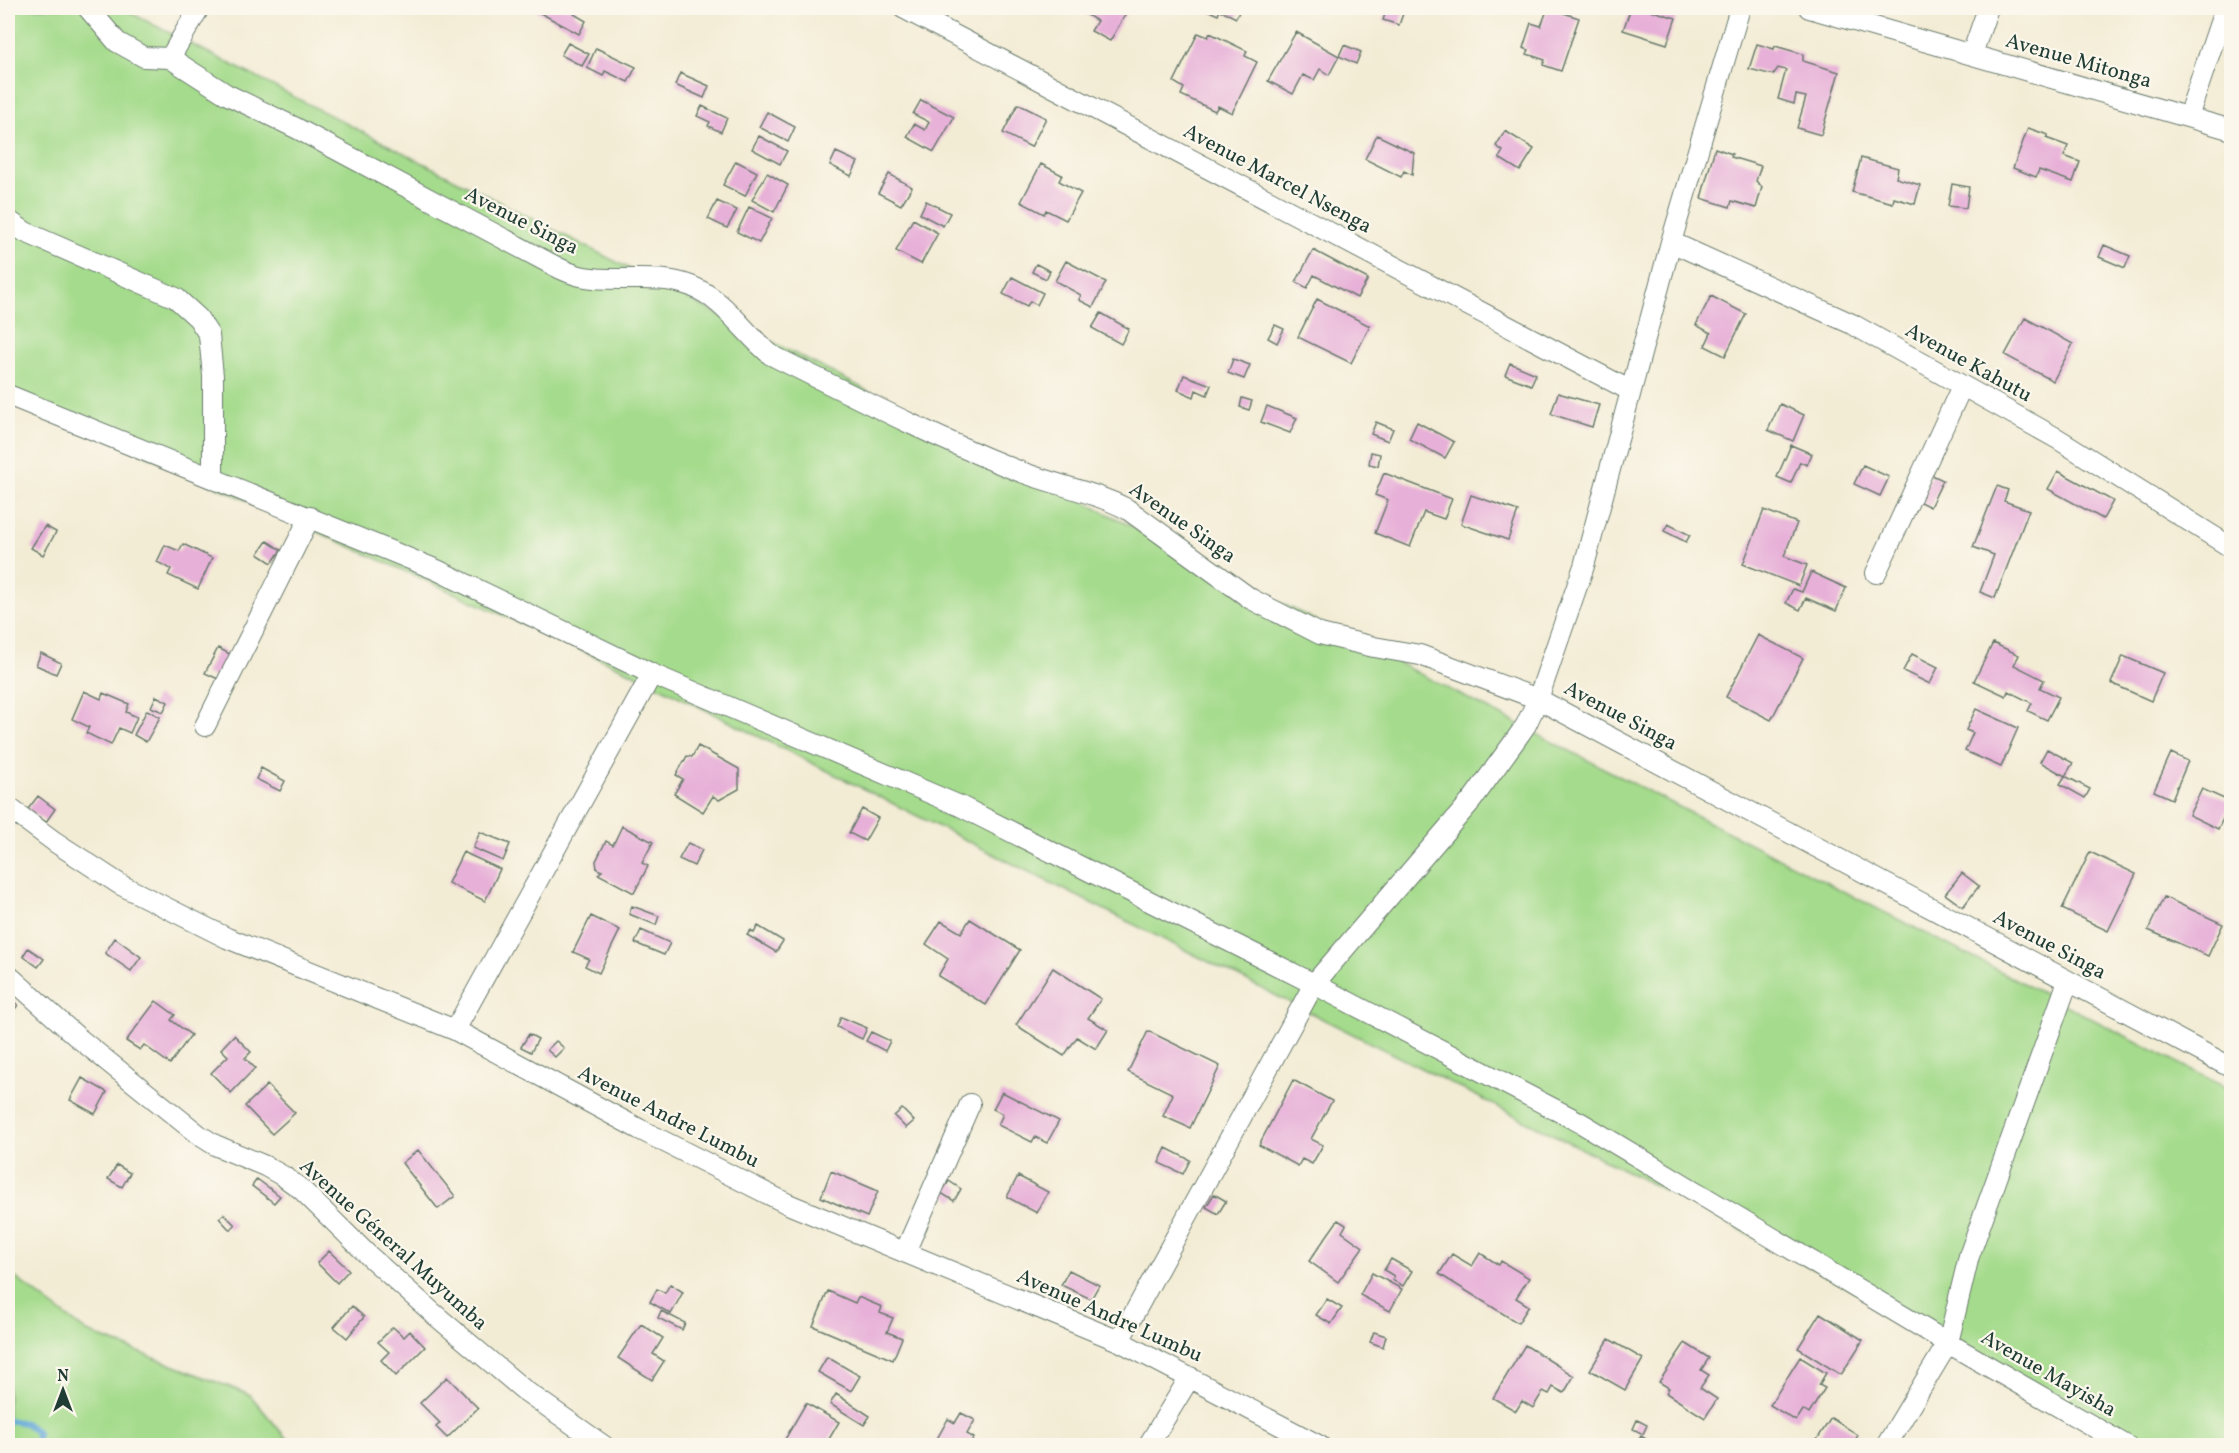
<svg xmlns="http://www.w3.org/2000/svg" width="2239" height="1453" viewBox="0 0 2239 1453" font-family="Vollkorn,serif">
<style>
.green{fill:#a5db8c;stroke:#628c60;stroke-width:1.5}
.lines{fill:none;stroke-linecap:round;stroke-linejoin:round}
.stream{stroke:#65a9da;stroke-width:6}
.building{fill:#e7b0d8}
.street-casing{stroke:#697a6c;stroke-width:22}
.street{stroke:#fff;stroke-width:20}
.labels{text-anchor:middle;stroke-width:4.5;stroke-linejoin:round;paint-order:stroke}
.street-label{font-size:21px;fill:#1f3d34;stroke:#fbf7ec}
</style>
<rect width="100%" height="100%" fill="#fbf7ec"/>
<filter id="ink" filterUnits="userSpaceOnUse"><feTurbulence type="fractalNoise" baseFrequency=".0167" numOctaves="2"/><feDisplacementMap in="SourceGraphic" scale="12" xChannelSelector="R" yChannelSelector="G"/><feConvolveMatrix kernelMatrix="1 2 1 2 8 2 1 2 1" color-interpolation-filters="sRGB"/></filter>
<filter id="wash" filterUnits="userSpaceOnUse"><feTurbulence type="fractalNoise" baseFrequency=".008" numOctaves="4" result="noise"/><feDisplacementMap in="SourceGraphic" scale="24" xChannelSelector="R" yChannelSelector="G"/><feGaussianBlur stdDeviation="1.35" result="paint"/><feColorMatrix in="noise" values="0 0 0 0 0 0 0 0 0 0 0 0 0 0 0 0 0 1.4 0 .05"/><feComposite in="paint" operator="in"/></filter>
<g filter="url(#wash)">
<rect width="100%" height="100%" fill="#f3ecd5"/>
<path class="green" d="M 8,8 L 121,8 L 2231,1090 L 2231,1445 L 2140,1445 L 1710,1213 L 630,672 L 8,393 Z
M 8,1272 L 87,1332 L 250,1395 L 292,1445 L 8,1445 Z"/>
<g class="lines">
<path class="stream" d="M 8,1420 L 25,1423 L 37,1432 L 37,1446"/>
</g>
<g id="blocks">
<path class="building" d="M 531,8 L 577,8 L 574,14 L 586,21 L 579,34 Z
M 1087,8 L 1129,8 L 1110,41 L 1091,31 L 1097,21 L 1084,13 Z
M 1203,8 L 1241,8 L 1236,18 L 1220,10 L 1218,15 Z
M 1387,8 L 1405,8 L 1399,25 L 1383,20 Z
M 1548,8 L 1579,18 L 1561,71 L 1543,65 L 1545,60 L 1527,54 L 1529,50 L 1523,48 L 1531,23 L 1541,26 Z
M 1631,8 L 1643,8 L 1676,18 L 1667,44 L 1623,30 Z
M 1296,32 L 1339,56 L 1329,75 L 1320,69 L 1314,80 L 1303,75 L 1293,94 L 1268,81 Z
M 1198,33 L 1208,37 L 1210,33 L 1247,51 L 1245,56 L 1257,62 L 1232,113 L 1218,106 L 1215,111 L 1181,95 L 1184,88 L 1174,82 Z
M 568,43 L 589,54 L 582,66 L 561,55 Z
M 1757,44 L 1774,49 L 1775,46 L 1803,54 L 1803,61 L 1839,72 L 1821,135 L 1797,128 L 1806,97 L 1796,95 L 1794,104 L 1778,99 L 1786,70 L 1778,68 L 1773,75 L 1749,69 Z
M 1344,45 L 1361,52 L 1356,64 L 1339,56 Z
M 596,48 L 636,67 L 628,82 L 605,71 L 603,76 L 587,68 Z
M 680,73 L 709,86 L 704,98 L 675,85 Z
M 921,100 L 954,117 L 934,152 L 907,137 L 914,124 L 925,130 L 929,122 L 913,114 Z
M 1018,104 L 1046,118 L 1031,147 L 1003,133 Z
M 702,106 L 727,118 L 721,132 L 708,126 L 710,122 L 697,116 Z
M 767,112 L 795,127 L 788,142 L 759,127 Z
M 2028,128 L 2048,135 L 2046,138 L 2068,146 L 2064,156 L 2080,162 L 2073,182 L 2039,170 L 2036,177 L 2013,168 Z
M 1505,131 L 1534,149 L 1520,171 L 1499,158 L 1503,151 L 1496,146 Z
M 1377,135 L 1414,153 L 1412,175 L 1404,171 L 1401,177 L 1365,159 Z
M 759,136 L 787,151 L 780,164 L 752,149 Z
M 1715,148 L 1732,154 L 1731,157 L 1761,166 L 1756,181 L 1762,187 L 1756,208 L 1732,201 L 1730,207 L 1701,198 Z
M 836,152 L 858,162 L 851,176 L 830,165 Z
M 1861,158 L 1898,168 L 1896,178 L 1920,185 L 1915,204 L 1894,198 L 1893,203 L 1852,192 Z
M 736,161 L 757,172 L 745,196 L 723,185 Z
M 1041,164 L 1062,175 L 1059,181 L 1081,193 L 1066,220 L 1046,210 L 1044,214 L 1021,202 Z
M 767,173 L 788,185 L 774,212 L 752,200 Z
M 889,174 L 912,187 L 901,205 L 878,193 Z
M 1952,184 L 1969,187 L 1966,208 L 1948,206 Z
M 717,201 L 737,210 L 727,228 L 708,219 Z
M 926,201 L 950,213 L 943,226 L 920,214 Z
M 749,207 L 772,218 L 759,243 L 737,232 Z
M 913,219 L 938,233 L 921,264 L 896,251 Z
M 2104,245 L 2130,256 L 2125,268 L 2099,257 Z
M 1313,250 L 1368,279 L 1357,298 L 1314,275 L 1307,288 L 1296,282 Z
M 1066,261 L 1106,282 L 1093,307 L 1079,300 L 1081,295 L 1055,281 Z
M 1036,264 L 1050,271 L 1046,279 L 1032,272 Z
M 1012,277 L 1043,293 L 1037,305 L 1030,301 L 1027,306 L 1003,294 Z
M 1711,296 L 1746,314 L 1725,356 L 1705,346 L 1711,333 L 1696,325 Z
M 1317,299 L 1370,326 L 1351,363 L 1298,337 Z
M 1101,313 L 1129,329 L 1121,344 L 1092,328 Z
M 2025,318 L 2073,344 L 2053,381 L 2005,355 Z
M 1275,325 L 1284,329 L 1277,343 L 1268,338 Z
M 1233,359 L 1250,365 L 1244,379 L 1228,373 Z
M 1510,363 L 1536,374 L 1531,385 L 1505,375 Z
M 1184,375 L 1211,385 L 1207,395 L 1196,390 L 1194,397 L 1178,390 Z
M 1558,393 L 1599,405 L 1592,427 L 1551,414 Z
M 1242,398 L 1252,401 L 1249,410 L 1240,407 Z
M 1780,404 L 1804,415 L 1793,441 L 1768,430 Z
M 1267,406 L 1297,418 L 1290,433 L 1261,422 Z
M 1376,422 L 1393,429 L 1388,441 L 1371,434 Z
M 1417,422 L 1454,442 L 1445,458 L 1409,439 Z
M 1791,445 L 1812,454 L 1807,465 L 1800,462 L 1791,483 L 1777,477 Z
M 1371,452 L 1380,454 L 1378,466 L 1369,464 Z
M 1863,465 L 1889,477 L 1880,496 L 1854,484 Z
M 2058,471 L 2113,501 L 2103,519 L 2048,489 Z
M 1384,473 L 1452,499 L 1444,519 L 1424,512 L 1410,547 L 1375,533 L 1388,500 L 1375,495 Z
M 1932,475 L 1943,480 L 1930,507 L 1918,501 Z
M 1997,486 L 2008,490 L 2004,501 L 2029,510 L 1995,598 L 1980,592 L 1994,555 L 1973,547 Z
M 1471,495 L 1518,511 L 1508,540 L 1461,524 Z
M 1764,510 L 1797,523 L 1784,556 L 1807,565 L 1799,586 L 1743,564 Z
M 1668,524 L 1690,535 L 1686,542 L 1664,531 Z
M 45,526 L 56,532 L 43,555 L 31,548 Z
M 267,541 L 281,550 L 272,563 L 258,554 Z
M 183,544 L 212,558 L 198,589 L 168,575 L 171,569 L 157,562 L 165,545 L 179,551 Z
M 1811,572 L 1846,588 L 1836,611 L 1806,598 L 1800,610 L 1786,603 L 1793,589 L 1802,592 Z
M 1758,635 L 1803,658 L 1771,720 L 1726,697 Z
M 1993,643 L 2019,655 L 2014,665 L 2044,680 L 2040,688 L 2059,697 L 2047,720 L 2028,711 L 2032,703 L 2008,691 L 2006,696 L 1974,681 Z
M 218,648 L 230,654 L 218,679 L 205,673 Z
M 41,653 L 61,663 L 56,674 L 36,665 Z
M 1912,654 L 1938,667 L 1930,684 L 1903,671 Z
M 2123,656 L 2163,673 L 2151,701 L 2111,683 Z
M 84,691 L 101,699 L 103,693 L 129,704 L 126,712 L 137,717 L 130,733 L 119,728 L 111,745 L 86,733 L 89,727 L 72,719 Z
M 156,696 L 168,702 L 163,712 L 151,707 Z
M 1976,709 L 2018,728 L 2001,767 L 1965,751 L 1973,733 L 1966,730 Z
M 147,710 L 160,717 L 146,742 L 134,735 Z
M 698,746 L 739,769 L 739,789 L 719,800 L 713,796 L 703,812 L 674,794 L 683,779 L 676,775 L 687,756 L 692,757 Z
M 2047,749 L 2073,763 L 2065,776 L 2040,762 Z
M 2171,753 L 2188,761 L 2172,799 L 2154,791 Z
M 261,768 L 285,781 L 280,791 L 256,779 Z
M 2065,776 L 2090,789 L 2085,798 L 2060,784 Z
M 2202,789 L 2231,802 L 2218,829 L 2189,815 Z
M 38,796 L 55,809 L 46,822 L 28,809 Z
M 862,809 L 878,818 L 865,841 L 849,833 Z
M 622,826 L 653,842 L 642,863 L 648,866 L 634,893 L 598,874 L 602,871 L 597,869 L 596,861 L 606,841 L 613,845 Z
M 480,832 L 510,844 L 503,861 L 473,848 Z
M 688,843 L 702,850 L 694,866 L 679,859 Z
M 463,852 L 500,869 L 485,901 L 448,883 Z
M 2090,852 L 2136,874 L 2108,931 L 2062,909 Z
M 1962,873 L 1979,886 L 1963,907 L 1945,894 Z
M 2164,897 L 2223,924 L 2208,956 L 2148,930 Z
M 632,906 L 659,916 L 656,925 L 629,914 Z
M 591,916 L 620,930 L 599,973 L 585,966 L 589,959 L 573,952 Z
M 970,919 L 1020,950 L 986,1005 L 938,976 L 948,959 L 926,944 L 941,921 L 961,933 Z
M 758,926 L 783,941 L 776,952 L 747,935 L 751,930 L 754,933 Z
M 641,930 L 670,943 L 664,955 L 635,943 Z
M 115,938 L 141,957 L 131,971 L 105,953 Z
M 28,948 L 44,959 L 38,967 L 23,956 Z
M 1053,968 L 1101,999 L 1088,1018 L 1108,1030 L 1096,1049 L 1077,1037 L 1064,1056 L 1016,1025 Z
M 8,996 L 18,1005 L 10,1015 L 8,1013 Z
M 156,1001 L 175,1015 L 171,1020 L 191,1035 L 170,1064 L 144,1045 L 140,1050 L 126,1041 Z
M 841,1017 L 867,1028 L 862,1039 L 837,1027 Z
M 1148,1031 L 1220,1066 L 1190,1128 L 1163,1116 L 1173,1094 L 1128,1072 Z
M 871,1032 L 890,1041 L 885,1051 L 866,1041 Z
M 529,1034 L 538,1039 L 531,1052 L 521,1047 Z
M 234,1035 L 251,1052 L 245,1058 L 255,1068 L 231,1093 L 211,1073 L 228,1056 L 221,1049 Z
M 556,1041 L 564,1048 L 555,1057 L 547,1050 Z
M 82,1078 L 107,1092 L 95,1114 L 70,1100 Z
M 1293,1080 L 1332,1101 L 1311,1139 L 1323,1145 L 1312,1164 L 1302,1159 L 1298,1166 L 1259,1145 Z
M 267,1085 L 295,1113 L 272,1134 L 245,1106 Z
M 1002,1092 L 1059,1121 L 1047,1143 L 1035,1137 L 1032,1142 L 998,1125 L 1003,1114 L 993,1109 Z
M 902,1109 L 914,1121 L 906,1128 L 894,1116 Z
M 1166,1148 L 1190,1160 L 1183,1174 L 1159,1163 Z
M 418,1150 L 455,1196 L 438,1209 L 402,1163 Z
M 117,1165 L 130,1173 L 122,1187 L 108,1179 Z
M 831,1171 L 878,1191 L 867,1217 L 821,1197 Z
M 1018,1176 L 1048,1192 L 1037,1213 L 1007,1197 Z
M 257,1179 L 280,1196 L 274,1203 L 252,1186 Z
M 949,1181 L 961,1189 L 954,1201 L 941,1193 Z
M 1214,1194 L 1226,1201 L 1218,1214 L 1206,1207 Z
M 224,1214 L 235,1225 L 230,1230 L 219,1218 Z
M 1338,1220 L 1346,1225 L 1342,1232 L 1363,1247 L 1338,1282 L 1309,1261 Z
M 329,1251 L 349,1270 L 337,1283 L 317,1263 Z
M 1480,1253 L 1499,1265 L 1501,1261 L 1529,1278 L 1516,1298 L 1529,1306 L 1518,1323 L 1439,1274 L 1452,1254 L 1472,1266 Z
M 1391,1259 L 1412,1271 L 1403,1286 L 1392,1280 L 1394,1276 L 1384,1270 Z
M 1069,1270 L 1099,1285 L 1091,1299 L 1061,1285 Z
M 1372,1273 L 1402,1289 L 1390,1311 L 1360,1295 Z
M 670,1284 L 683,1292 L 671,1314 L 650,1302 L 657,1289 L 665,1293 Z
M 828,1291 L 855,1303 L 858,1297 L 882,1307 L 880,1313 L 893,1318 L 887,1332 L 902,1338 L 893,1360 L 813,1326 Z
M 1327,1299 L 1342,1308 L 1331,1324 L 1316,1315 Z
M 352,1306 L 364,1317 L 347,1338 L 334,1327 Z
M 661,1311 L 685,1323 L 682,1330 L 658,1318 Z
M 1820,1313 L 1863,1340 L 1841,1375 L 1798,1348 Z
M 641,1324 L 663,1338 L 653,1354 L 664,1361 L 652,1380 L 618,1358 Z
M 393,1327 L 404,1337 L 410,1331 L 425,1347 L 396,1376 L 381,1360 L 389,1352 L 378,1342 Z
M 1374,1332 L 1386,1336 L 1383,1347 L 1370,1342 Z
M 1609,1339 L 1643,1359 L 1625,1390 L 1590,1370 Z
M 1685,1343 L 1709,1358 L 1701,1370 L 1709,1375 L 1700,1388 L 1717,1399 L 1705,1418 L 1666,1393 L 1669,1388 L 1659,1382 Z
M 1525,1345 L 1574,1376 L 1564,1393 L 1553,1387 L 1549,1394 L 1543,1391 L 1533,1408 L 1522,1401 L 1516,1411 L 1493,1398 Z
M 827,1357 L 860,1376 L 851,1391 L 818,1372 Z
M 1800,1357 L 1826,1373 L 1819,1385 L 1825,1388 L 1809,1414 L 1803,1410 L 1796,1421 L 1770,1405 Z
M 447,1377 L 478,1408 L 447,1438 L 436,1427 L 440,1423 L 420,1403 Z
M 836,1394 L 870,1416 L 864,1425 L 830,1404 Z
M 806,1403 L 839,1422 L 825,1446 L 781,1446 Z
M 961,1413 L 975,1420 L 967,1434 L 974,1438 L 970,1446 L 933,1446 L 948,1419 L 955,1423 Z
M 1831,1418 L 1858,1435 L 1852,1446 L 1823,1446 L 1816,1441 Z
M 1637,1420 L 1647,1425 L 1643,1434 L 1633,1429 Z
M 1641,1436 L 1657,1446 L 1635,1446 Z"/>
</g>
</g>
<g filter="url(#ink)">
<use href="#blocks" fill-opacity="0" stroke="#697a6c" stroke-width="1.5"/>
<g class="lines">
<defs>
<path id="street" d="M 88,8 L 117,42 L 144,57 L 170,58 L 226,94 L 296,128 L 551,264 C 562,270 573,275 585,277 C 620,283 657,273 691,286 C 724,299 744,333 771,355 C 850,394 929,435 1011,468 C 1049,484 1090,490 1127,509 L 1251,599 L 1320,634 L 1374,647 L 1420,655 L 1538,699 L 2232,1068
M 903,8 L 1631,391
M 1809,8 L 2232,130
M 1972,54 L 1988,8
M 170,58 L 199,8
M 2188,117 L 2225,8
M 8,220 L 25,232 L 176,298 L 198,318 L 209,335 L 213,376 L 213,477
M 1671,242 L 1852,324 L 2058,439 L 2232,548
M 8,395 L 437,570 L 652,674 L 960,806 L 1314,984 L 1581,1123 L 1948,1343 L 2127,1446
M 1876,573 L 1962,386
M 205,726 L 310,517
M 8,807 L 55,842 L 121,885 L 227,938 L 455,1030 L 639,1129 L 788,1204 L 1119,1341 L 1320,1446
M 8,975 L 76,1036 L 199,1135 L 215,1145 L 265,1166 L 283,1176 L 301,1189 L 369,1256 L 434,1314 L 524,1390 L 604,1446
M 455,1030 L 652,674
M 905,1252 L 970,1104
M 1119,1341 L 1314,984 L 1472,800 L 1514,742 L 1526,725 L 1538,699 L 1584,566 L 1671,242 L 1740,8
M 1148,1446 L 1190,1377
M 1886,1446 L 1948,1343 L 1969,1256 L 2068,981"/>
</defs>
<use href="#street" class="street-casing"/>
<use href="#street" class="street"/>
</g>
</g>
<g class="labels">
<g class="street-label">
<text transform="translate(2079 60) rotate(16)" y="7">Avenue Mitonga</text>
<text transform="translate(1278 178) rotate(28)" y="7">Avenue Marcel Nsenga</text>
<text transform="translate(522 220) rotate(27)" y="7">Avenue Singa</text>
<text transform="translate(1969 362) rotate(29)" y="7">Avenue Kahutu</text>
<text transform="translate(1183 522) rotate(35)" y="7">Avenue Singa</text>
<text transform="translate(1621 715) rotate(28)" y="7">Avenue Singa</text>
<text transform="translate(2050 944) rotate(28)" y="7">Avenue Singa</text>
<text transform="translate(669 1116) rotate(27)" y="7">Avenue Andre Lumbu</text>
<text transform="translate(394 1244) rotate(42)" y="7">Avenue Géneral Muyumba</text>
<text transform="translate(1110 1315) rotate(24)" y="7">Avenue Andre Lumbu</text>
<text transform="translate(2049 1373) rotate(30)" y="7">Avenue Mayisha</text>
</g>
</g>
<rect width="2239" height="1453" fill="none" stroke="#fbf7ec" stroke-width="30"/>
<g transform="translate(63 1390)" stroke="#fbf7ec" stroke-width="4.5" paint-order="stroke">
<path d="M0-4.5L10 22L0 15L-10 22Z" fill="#1f3d34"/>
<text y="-9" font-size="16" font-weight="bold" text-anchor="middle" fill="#1f3d34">N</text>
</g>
</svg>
